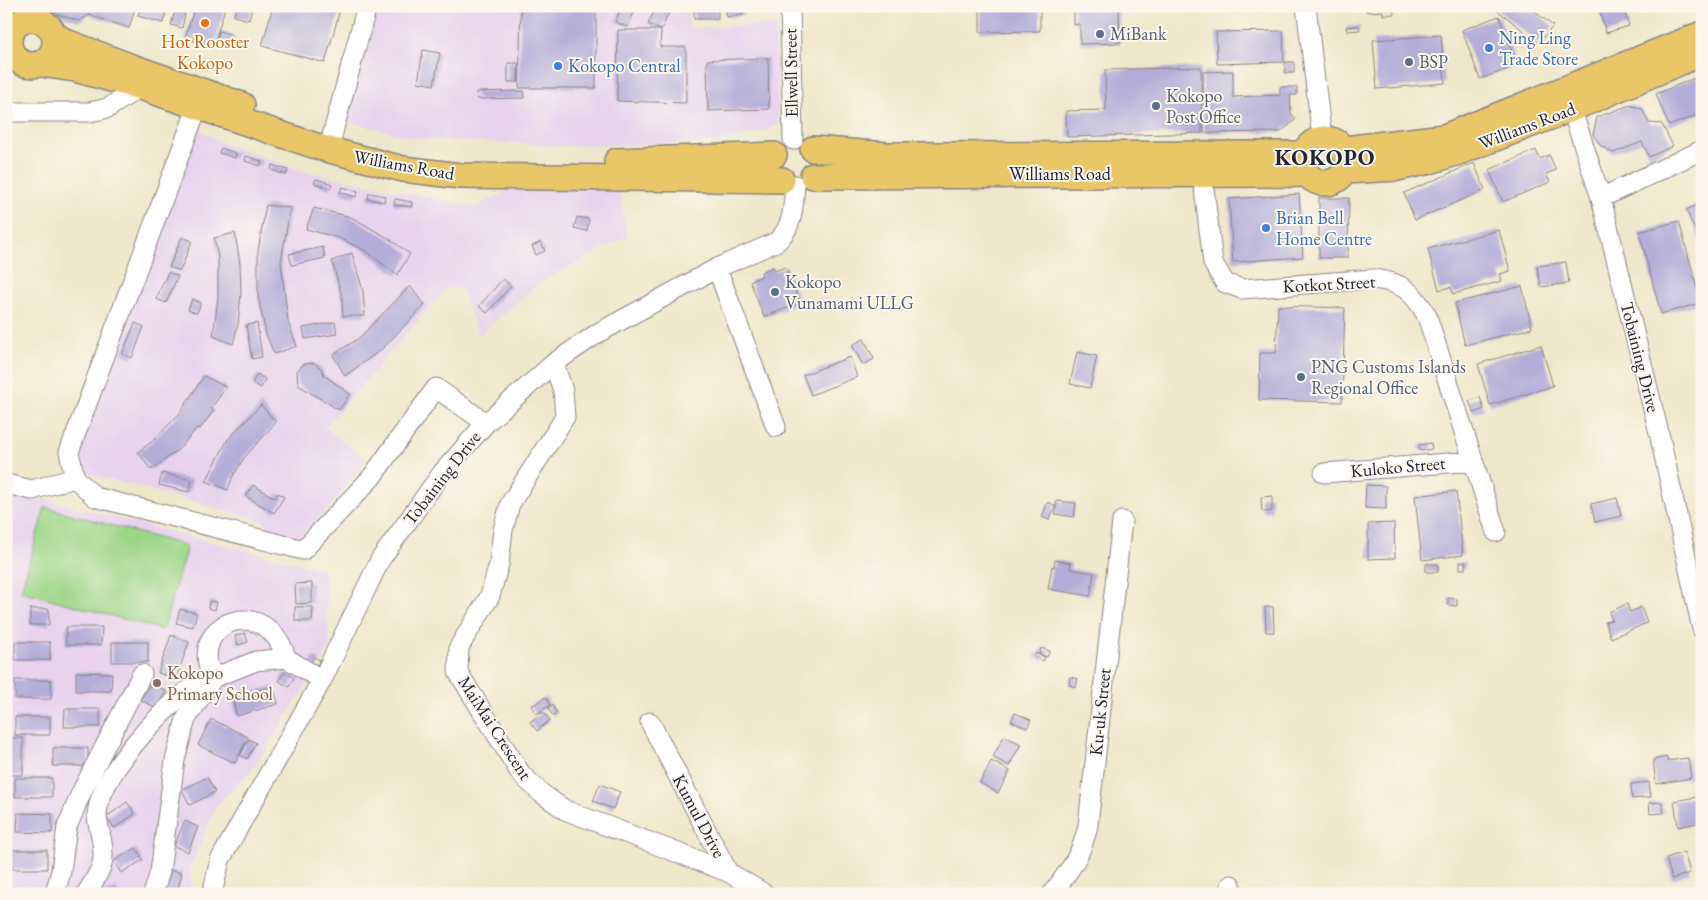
<svg xmlns="http://www.w3.org/2000/svg" width="1708" height="900" viewBox="0 0 1708 900" font-family="'EB Garamond',serif">
<style>
.built{fill:#e8d2ee}
.green{fill:#9dd587;stroke:#607c61}
.building{fill:#b3add8}
.lines{fill:none;stroke-linecap:round;stroke-linejoin:round}
.minor-casing{stroke:#888483;stroke-width:21}
.major-casing{stroke:#888483;stroke-width:28}
.minor{stroke:#fff;stroke-width:19}
.major{stroke:#e9c769;stroke-width:25}
.food-dot{fill:#e8710a;stroke:#fbf7ec;stroke-width:2}
.service-dot{fill:#5c6f8a;stroke:#fbf7ec;stroke-width:2}
.shop-dot{fill:#3f7fe0;stroke:#fbf7ec;stroke-width:2}
.education-dot{fill:#8d6e63;stroke:#fbf7ec;stroke-width:2}
.labels{text-anchor:middle;stroke-width:4;stroke-linejoin:round;paint-order:stroke}
.service-label{font-size:18px;fill:#4e5e75;stroke:#fbf7ec;text-anchor:start}
.shop-label{font-size:18px;fill:#366cbe;stroke:#fbf7ec;text-anchor:start}
.food-label{font-size:18px;fill:#c56008;stroke:#fbf7ec}
.street-label{font-size:18px;fill:#22223b;stroke:#fbf7ec}
.education-label{font-size:18px;fill:#785e54;stroke:#fbf7ec;text-anchor:start}
.district-label{font-size:22px;font-weight:bold;letter-spacing:1px;fill:#22223b;stroke:#fbf7ec}
</style>
<rect width="100%" height="100%" fill="#fbf7ec"/>
<filter id="ink" filterUnits="userSpaceOnUse"><feTurbulence type="fractalNoise" baseFrequency=".02" numOctaves="2"/><feDisplacementMap in="SourceGraphic" scale="10" xChannelSelector="R" yChannelSelector="G"/><feConvolveMatrix kernelMatrix="1 2 1 2 8 2 1 2 1" color-interpolation-filters="sRGB"/></filter>
<filter id="wash" filterUnits="userSpaceOnUse"><feTurbulence type="fractalNoise" baseFrequency=".0096" numOctaves="4" result="noise"/><feDisplacementMap in="SourceGraphic" scale="20" xChannelSelector="R" yChannelSelector="G"/><feGaussianBlur stdDeviation="1.12" result="paint"/><feColorMatrix in="noise" values="0 0 0 0 0 0 0 0 0 0 0 0 0 0 0 0 0 1.4 0 .05"/><feComposite in="paint" operator="in"/></filter>
<g filter="url(#wash)">
<rect width="100%" height="100%" fill="#efe7cb"/>
<path class="built" d="M 378,6 L 688,6 L 689,28 L 776,25 L 778,124 L 771,129 L 719,142 L 563,146 L 412,138 L 346,121 Z
M 198,129 L 220,142 L 303,171 L 475,207 L 524,183 L 619,187 L 627,236 L 539,283 L 479,336 L 461,289 L 447,288 L 325,427 L 367,461 L 313,528 L 295,538 L 270,534 L 264,521 L 79,471 L 76,451 Z
M 6,490 L 324,570 L 330,647 L 256,765 L 217,805 L 190,867 L 192,894 L 6,894 Z"/>
<path class="green" d="M 45,507 L 187,546 L 163,630 L 21,591 Z"/>
<g id="blocks">
<path class="building" d="M 54,6 L 136,6 L 129,28 L 89,15 L 79,21 L 57,14 Z
M 141,6 L 167,9 L 163,23 L 138,16 Z
M 195,6 L 225,7 L 214,46 L 185,38 Z
M 237,6 L 252,8 L 249,20 L 234,16 Z
M 273,6 L 341,6 L 325,63 L 262,46 Z
M 521,6 L 596,6 L 596,88 L 519,88 Z
M 622,6 L 637,6 L 628,27 L 615,22 Z
M 657,6 L 672,6 L 661,30 L 660,47 L 686,47 L 686,103 L 617,101 L 618,30 L 661,30 L 648,24 Z
M 718,6 L 718,19 L 694,19 L 694,7 Z
M 725,6 L 742,6 L 743,15 L 727,17 Z
M 980,6 L 1040,6 L 1040,31 L 980,32 Z
M 1074,6 L 1119,6 L 1120,43 L 1080,44 L 1080,24 L 1074,25 Z
M 1366,6 L 1393,6 L 1394,14 L 1383,15 L 1383,11 L 1367,12 Z
M 1492,6 L 1528,6 L 1553,26 L 1539,43 Z
M 1598,6 L 1623,6 L 1629,26 L 1606,33 Z
M 175,11 L 185,14 L 182,28 L 171,25 Z
M 1499,16 L 1517,66 L 1480,79 L 1462,30 Z
M 1359,26 L 1360,30 L 1347,31 L 1346,27 Z
M 219,31 L 233,35 L 230,45 L 217,41 Z
M 1283,31 L 1284,62 L 1217,64 L 1216,32 Z
M 1441,35 L 1445,83 L 1377,89 L 1373,40 Z
M 423,50 L 440,53 L 434,85 L 418,82 Z
M 768,58 L 769,109 L 708,111 L 707,60 Z
M 1285,62 L 1294,62 L 1294,73 L 1285,73 Z
M 508,63 L 518,63 L 518,82 L 508,82 Z
M 1201,67 L 1202,133 L 1067,137 L 1066,111 L 1106,110 L 1105,70 Z
M 1233,71 L 1233,97 L 1280,95 L 1280,87 L 1297,87 L 1297,95 L 1290,95 L 1291,113 L 1296,119 L 1281,132 L 1204,133 L 1203,72 Z
M 1702,75 L 1702,113 L 1669,126 L 1656,94 Z
M 524,91 L 524,98 L 477,99 L 476,92 Z
M 1630,105 L 1642,109 L 1649,123 L 1662,124 L 1673,146 L 1649,157 L 1642,142 L 1613,153 L 1601,146 L 1593,135 L 1597,117 Z
M 221,148 L 236,153 L 235,158 L 219,153 Z
M 1536,150 L 1540,159 L 1549,155 L 1556,170 L 1546,174 L 1550,182 L 1503,202 L 1489,170 Z
M 246,156 L 262,161 L 260,166 L 245,161 Z
M 1474,163 L 1485,190 L 1415,220 L 1404,193 Z
M 272,165 L 288,170 L 286,175 L 271,170 Z
M 316,179 L 332,184 L 330,189 L 314,183 Z
M 342,187 L 358,191 L 356,197 L 340,192 Z
M 369,193 L 385,196 L 384,202 L 368,199 Z
M 1299,194 L 1303,257 L 1233,262 L 1229,199 Z
M 1319,198 L 1349,198 L 1348,258 L 1319,258 Z
M 395,199 L 412,202 L 412,207 L 394,205 Z
M 1702,203 L 1702,245 L 1686,210 Z
M 266,205 L 290,208 L 281,262 L 288,322 L 297,346 L 274,354 L 266,334 L 258,297 L 258,251 Z
M 314,208 L 351,217 L 388,238 L 410,254 L 397,275 L 366,251 L 339,238 L 306,229 Z
M 577,217 L 589,219 L 587,231 L 574,228 Z
M 1679,221 L 1701,303 L 1661,314 L 1639,232 Z
M 1499,230 L 1510,271 L 1500,274 L 1502,281 L 1453,294 L 1451,287 L 1439,290 L 1428,249 Z
M 235,233 L 240,264 L 241,294 L 238,324 L 233,344 L 213,336 L 218,298 L 218,257 L 214,238 Z
M 182,237 L 192,241 L 180,271 L 169,267 Z
M 541,242 L 545,251 L 536,255 L 532,246 Z
M 323,247 L 325,258 L 292,265 L 289,254 Z
M 352,253 L 363,291 L 365,316 L 343,316 L 342,297 L 332,261 Z
M 1566,262 L 1569,283 L 1541,287 L 1537,266 Z
M 773,267 L 774,271 L 786,267 L 800,303 L 764,317 L 750,281 L 762,276 L 761,272 Z
M 168,272 L 178,276 L 166,303 L 156,299 Z
M 503,279 L 511,286 L 487,313 L 479,306 Z
M 410,286 L 425,305 L 382,349 L 345,376 L 333,355 L 359,338 Z
M 1522,286 L 1532,328 L 1465,345 L 1455,303 Z
M 192,299 L 201,303 L 197,313 L 188,310 Z
M 1278,306 L 1345,308 L 1342,402 L 1259,400 L 1260,353 L 1276,353 Z
M 335,322 L 337,334 L 305,339 L 303,328 Z
M 135,323 L 144,327 L 132,358 L 122,354 Z
M 257,323 L 262,357 L 252,359 L 246,325 Z
M 864,339 L 874,359 L 863,365 L 852,345 Z
M 1541,345 L 1553,386 L 1490,405 L 1478,364 Z
M 1077,352 L 1097,356 L 1090,388 L 1070,384 Z
M 850,357 L 857,377 L 811,395 L 803,375 Z
M 314,363 L 322,369 L 324,375 L 350,394 L 339,410 L 298,385 L 297,371 L 304,364 Z
M 257,374 L 265,379 L 261,388 L 252,383 Z
M 204,376 L 226,387 L 211,409 L 214,410 L 200,429 L 198,427 L 178,450 L 151,470 L 138,452 L 153,441 L 179,414 Z
M 1480,397 L 1484,409 L 1474,413 L 1469,401 Z
M 261,405 L 276,422 L 244,458 L 232,478 L 228,490 L 206,481 L 228,439 Z
M 1431,443 L 1432,449 L 1420,451 L 1419,445 Z
M 162,473 L 192,480 L 189,492 L 159,485 Z
M 253,485 L 275,498 L 278,493 L 284,497 L 274,513 L 246,496 Z
M 1366,485 L 1386,486 L 1386,509 L 1365,508 Z
M 1456,491 L 1463,555 L 1422,560 L 1415,496 Z
M 1272,496 L 1272,511 L 1262,512 L 1261,497 Z
M 1617,498 L 1621,516 L 1595,522 L 1591,504 Z
M 1057,501 L 1076,503 L 1074,517 L 1055,514 Z
M 1048,502 L 1055,506 L 1049,520 L 1042,517 Z
M 1394,523 L 1395,558 L 1368,559 L 1368,524 Z
M 1055,560 L 1071,563 L 1070,569 L 1094,573 L 1090,596 L 1048,589 L 1052,566 L 1054,567 Z
M 1460,562 L 1466,562 L 1465,569 L 1460,569 Z
M 1426,564 L 1438,564 L 1438,572 L 1426,572 Z
M 312,583 L 312,603 L 296,604 L 295,584 Z
M 1448,598 L 1457,599 L 1457,606 L 1448,605 Z
M 209,601 L 217,602 L 215,610 L 208,608 Z
M 1627,604 L 1630,612 L 1641,607 L 1647,623 L 1611,638 L 1605,622 L 1612,620 L 1609,612 Z
M 295,607 L 313,607 L 312,621 L 295,621 Z
M 1265,607 L 1273,607 L 1274,632 L 1266,632 Z
M 30,609 L 49,609 L 49,625 L 30,625 Z
M 180,609 L 197,613 L 193,627 L 176,623 Z
M 66,627 L 102,627 L 101,645 L 66,645 Z
M 245,633 L 248,642 L 238,645 L 235,636 Z
M 171,635 L 189,642 L 176,679 L 158,673 Z
M 15,642 L 50,642 L 50,660 L 15,660 Z
M 112,642 L 148,642 L 148,662 L 112,662 Z
M 1041,648 L 1050,651 L 1047,657 L 1039,654 Z
M 1036,653 L 1045,657 L 1043,661 L 1034,657 Z
M 314,657 L 320,660 L 316,666 L 310,663 Z
M 76,672 L 112,673 L 111,691 L 76,691 Z
M 284,672 L 294,678 L 289,687 L 279,681 Z
M 1070,677 L 1078,679 L 1076,687 L 1069,685 Z
M 15,680 L 51,680 L 51,699 L 15,699 Z
M 151,683 L 166,691 L 156,708 L 141,700 Z
M 273,686 L 278,704 L 237,716 L 232,698 Z
M 546,697 L 550,705 L 536,714 L 531,706 Z
M 552,705 L 557,713 L 553,716 L 548,708 Z
M 65,709 L 100,709 L 100,727 L 64,727 Z
M 543,712 L 550,720 L 537,731 L 530,722 Z
M 1015,713 L 1031,720 L 1027,728 L 1011,721 Z
M 15,717 L 50,717 L 50,735 L 15,735 Z
M 211,719 L 248,737 L 235,763 L 198,745 Z
M 1004,736 L 1021,744 L 1009,766 L 993,757 Z
M 6,738 L 23,738 L 23,775 L 6,775 Z
M 249,739 L 256,743 L 247,759 L 240,755 Z
M 53,748 L 88,748 L 88,766 L 53,766 Z
M 1667,757 L 1667,761 L 1688,758 L 1691,778 L 1656,784 L 1653,760 Z
M 991,761 L 1010,771 L 998,793 L 980,783 Z
M 207,777 L 215,792 L 190,805 L 182,790 Z
M 15,778 L 52,778 L 52,797 L 15,797 Z
M 1649,782 L 1651,797 L 1632,799 L 1631,784 Z
M 600,784 L 620,792 L 613,809 L 593,801 Z
M 1702,796 L 1702,822 L 1678,827 L 1674,801 Z
M 127,802 L 135,814 L 114,828 L 106,817 Z
M 1662,802 L 1664,813 L 1650,814 L 1649,803 Z
M 18,813 L 52,814 L 52,833 L 17,832 Z
M 185,821 L 198,827 L 188,852 L 174,846 Z
M 136,848 L 143,860 L 121,873 L 114,861 Z
M 12,850 L 47,850 L 47,869 L 12,869 Z
M 1684,852 L 1690,873 L 1672,879 L 1666,858 Z
M 169,870 L 182,873 L 177,894 L 163,893 Z
M 28,888 L 29,894 L 12,894 L 11,890 Z
M 117,889 L 118,894 L 96,894 L 96,893 Z"/>
</g>
</g>
<g filter="url(#ink)">
<use href="#blocks" fill-opacity="0" stroke="#888483" stroke-width="1"/>
<g class="lines">
<defs>
<path id="minor" d="M 790,6 L 793,140
M 1306,6 L 1322,138
M 37,19 L 41,6
M 1568,98 L 1601,198 L 1659,433 L 1702,629
M 197,108 L 69,452 L 75,478 L 95,497 L 303,550 L 371,478 L 436,388 L 486,423
M 6,112 L 90,112 L 108,108 L 140,87
M 332,136 L 367,6
M 1201,163 L 1213,263 L 1225,283 L 1242,289 L 1373,279 C 1402,282 1413,291 1427,316 L 1496,532
M 1601,198 L 1702,150
M 717,268 L 776,427
M 554,363 L 563,391 L 565,417 L 510,504 L 503,530 L 499,564 L 490,596 L 459,647 L 458,672 L 521,774 L 541,793 L 565,810 L 728,872
M 1324,473 L 1473,461
M 6,484 L 32,490 L 75,478
M 650,722 L 728,872 L 765,894
M 55,894 L 61,871 L 67,827 L 82,791 L 142,674
M 86,894 C 100,871 107,864 101,837 C 100,830 97,822 97,815 C 99,776 159,712 189,690 C 196,685 205,682 213,678 C 185,620 268,593 286,658
M 153,894 L 160,872 L 175,760 L 186,719 L 213,678 L 256,661 L 286,658 L 322,680
M 212,894 L 220,860 L 322,680 L 380,560 L 442,473 L 486,423 L 554,363 L 598,333 L 717,268 L 776,242 C 794,227 793,207 795,185
M 1052,894 C 1070,870 1082,855 1088,825 L 1122,521
M 1228,894 L 1231,885"/>
<path id="major" d="M9 42a23 23 0 1 1 46 0a23 23 0 1 1-46 0Z
M 55,35 L 66,42 L 132,67 L 242,105
M 41,64 L 75,69 L 140,87 L 322,148 L 403,169 L 461,176 L 782,180
M1303 161a22 22 0 1 1 44 0a22 22 0 1 1-44 0Z
M 813,149 L 887,155 L 1303,154
M 1344,149 L 1444,137 L 1702,34
M 617,161 L 774,155
M 1345,171 L 1397,168 L 1430,161 L 1459,152 L 1571,109 L 1702,53
M 813,176 L 1306,174"/>
</defs>
<use href="#minor" class="minor-casing"/>
<use href="#major" class="major-casing"/>
<use href="#minor" class="minor"/>
<use href="#major" class="major"/>
</g>
</g>
<circle class="food-dot" cx="205" cy="23" r="5"/>
<g class="service-dot">
<circle cx="1100" cy="34" r="5"/>
<circle cx="1409" cy="62" r="5"/>
<circle cx="1156" cy="106" r="5"/>
<circle cx="775" cy="292" r="5"/>
<circle cx="1301" cy="377" r="5"/>
</g>
<g class="shop-dot">
<circle cx="1489" cy="48" r="5"/>
<circle cx="558" cy="66" r="5"/>
<circle cx="1266" cy="228" r="5"/>
</g>
<circle class="education-dot" cx="157" cy="683" r="5"/>
<g class="labels">
<g class="service-label">
<text x="1110" y="40">MiBank</text>
<text x="1419" y="68">BSP</text>
<text x="1166" y="102">Kokopo<tspan x="1166" dy="21">Post Office</tspan></text>
<text x="785" y="288">Kokopo<tspan x="785" dy="21">Vunamami ULLG</tspan></text>
<text x="1311" y="373">PNG Customs Islands<tspan x="1311" dy="21">Regional Office</tspan></text>
</g>
<g class="shop-label">
<text x="1499" y="44">Ning Ling<tspan x="1499" dy="21">Trade Store</tspan></text>
<text x="568" y="72">Kokopo Central</text>
<text x="1276" y="224">Brian Bell<tspan x="1276" dy="21">Home Centre</tspan></text>
</g>
<g class="food-label">
<text x="205" y="48">Hot Rooster<tspan x="205" dy="21">Kokopo</tspan></text>
</g>
<g class="street-label">
<text transform="translate(791 73) rotate(-91)" y="6">Ellwell Street</text>
<text transform="translate(1527 126) rotate(-21)" y="6">Williams Road</text>
<text transform="translate(404 165) rotate(10)" y="6">Williams Road</text>
<text x="1060" y="180">Williams Road</text>
<text transform="translate(1329 284) rotate(-3)" y="6">Kotkot Street</text>
<text transform="translate(1640 357) rotate(76)" y="6">Tobaining Drive</text>
<text transform="translate(1398 467) rotate(-5)" y="6">Kuloko Street</text>
<text transform="translate(442 478) rotate(-52)" y="6">Tobaining Drive</text>
<text transform="translate(1100 712) rotate(-84)" y="6">Ku-uk Street</text>
<text transform="translate(495 728) rotate(57)" y="6">MaiMai Crescent</text>
<text transform="translate(699 816) rotate(62)" y="6">Kumul Drive</text>
</g>
<g class="education-label">
<text x="167" y="679">Kokopo<tspan x="167" dy="21">Primary School</tspan></text>
</g>
<g class="district-label">
<text x="1325" y="165">KOKOPO</text>
</g>
</g>
<rect width="1708" height="900" fill="none" stroke="#fbf7ec" stroke-width="25"/>
</svg>
